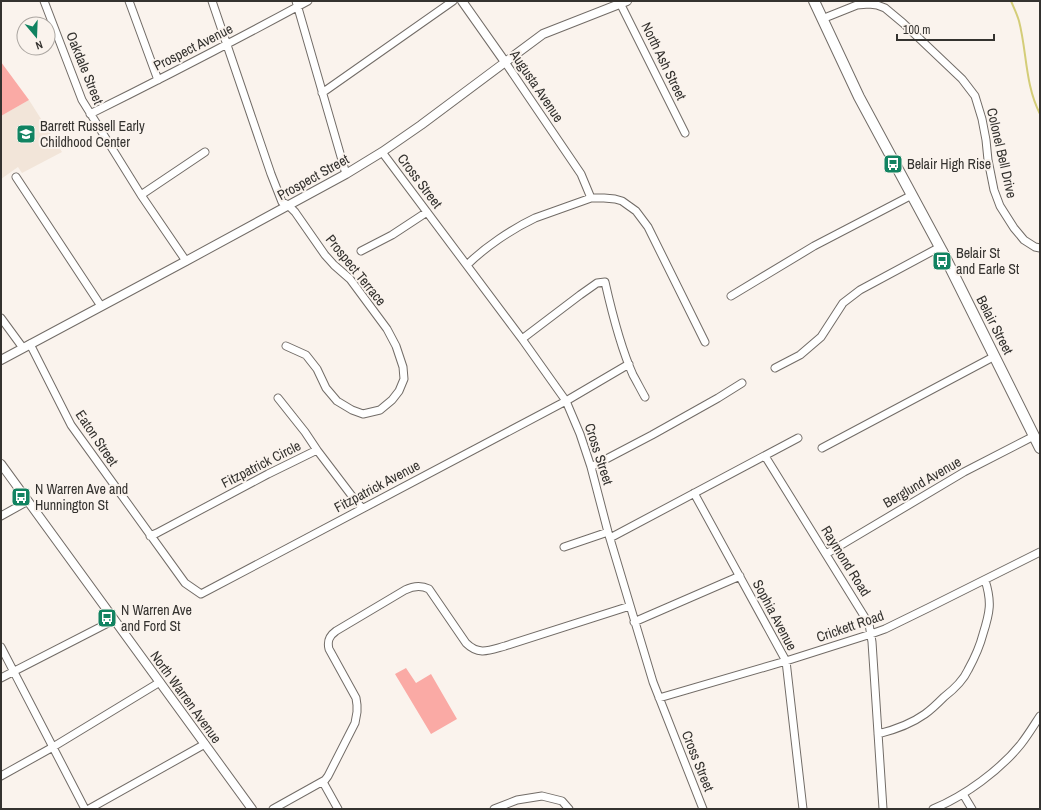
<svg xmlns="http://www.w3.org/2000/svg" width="1041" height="810" viewBox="0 0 1041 810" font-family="'Archivo Narrow',sans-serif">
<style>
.built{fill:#f2e5d9}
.park{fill:#faaaa5}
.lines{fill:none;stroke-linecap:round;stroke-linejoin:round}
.stream{stroke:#d4cd78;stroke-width:2}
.minor-casing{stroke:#726c67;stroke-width:9}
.tertiary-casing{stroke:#726c67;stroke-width:10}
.secondary-casing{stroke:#726c67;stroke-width:12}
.minor{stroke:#fff;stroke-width:7}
.tertiary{stroke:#fff;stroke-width:8}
.secondary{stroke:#fff;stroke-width:10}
.labels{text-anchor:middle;stroke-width:4;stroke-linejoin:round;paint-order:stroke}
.street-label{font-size:14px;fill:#34322f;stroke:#faf3ed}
.poi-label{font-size:14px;fill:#34322f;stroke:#faf3ed;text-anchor:start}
</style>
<rect width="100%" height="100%" fill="#faf3ed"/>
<path class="built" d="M 29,100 L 62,152 L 22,173 L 18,167 L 1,179 L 1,116 Z"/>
<path class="park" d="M 1,62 L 29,100 L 1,116 Z
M 406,668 L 416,683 L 431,674 L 457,719 L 431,734 L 395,674 Z"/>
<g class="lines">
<path class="stream" d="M 1011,1 C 1014,8 1017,14 1019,21 C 1027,52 1025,85 1040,114"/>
<defs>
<path id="minor" d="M 44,1 L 82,100 L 141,195 L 186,261
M 129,1 L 158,80
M 212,1 L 271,174 L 282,202 L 288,205 L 295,212 L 325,255 L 334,265 L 350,279 L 387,329 L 396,346 L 403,367 L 404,379 L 399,391 L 392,400 L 380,410 L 363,414 L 352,410 L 337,401 L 326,388 L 317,369 L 306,355 L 286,346
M 296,1 L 346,174
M 620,3 L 685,133
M 822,19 L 857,5 L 869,4 L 877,5 L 885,8 L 903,23 L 962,79 L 975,96 L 982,119 L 986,140 L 988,160 L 994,190 L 1000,206 L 1014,228 L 1024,240 L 1035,247 L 1040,248
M 505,62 L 581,174 L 591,198
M 322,93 L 453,1
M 90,114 C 163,78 236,40 308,1
M 382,152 L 522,339 L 566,401 L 580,434 L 591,467 L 608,532 L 653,682 L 703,809
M 16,177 L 101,306
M 141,195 L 205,152
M 361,251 L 392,235 L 427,212
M 467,265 C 485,247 512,229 535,218 L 591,198 L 604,198 L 615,199 L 622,201 L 636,211 L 648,227 L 705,342
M 731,296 L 814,246 L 912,195
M 1,318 L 23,348
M 522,339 L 580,295 L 597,283 L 605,282 C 612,313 620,346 633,375 C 637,382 641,390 645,397
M 30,344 L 71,425 L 185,583 L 201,594 L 566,401 L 629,364
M 775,368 L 800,355 L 821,337 L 843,303 L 860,290 L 940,247
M 278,398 L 305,432 L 317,450
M 822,448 L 995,356
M 765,456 L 869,624 L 872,642 L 883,809
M 591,467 L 652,435 L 718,398 L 742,383
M 694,493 L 786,661 L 803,809
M 1,516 L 28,501
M 150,536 L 157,533 L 268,474 L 317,450 L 355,500 L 362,508
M 610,538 L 798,438
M 564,547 L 608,532
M 826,554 L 964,472 L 1034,436
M 634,622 L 740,576
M 1,647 L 85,809
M 1,678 L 114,620
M 659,698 L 786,661 L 871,634 L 885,629 L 928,608 L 1040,552
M 878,734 C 894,730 911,724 925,714 C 932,709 938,703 944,697 C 953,690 963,681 968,670 C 974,659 980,646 983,634 C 990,612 992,602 985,580
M 1,776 L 53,747 L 160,682
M 323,782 L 338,809
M 963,794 L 972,809
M 89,809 L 205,744
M 273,809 L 325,780 L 328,776 L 355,723 L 357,712 L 357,705 L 356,698 L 329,649 C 327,641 329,636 336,631 L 405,590 C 413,586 421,585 429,589 L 466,643 C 479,656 490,650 505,646 L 630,606
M 494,809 L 517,800 L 542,796 L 562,801 L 569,809
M 933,809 C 965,796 1000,770 1021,744 C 1028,735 1034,725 1040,716"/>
<path id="tertiary" d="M 462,1 L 505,62
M 1,360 L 186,261 L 346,174 L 382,152 L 421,125 L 543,34 L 627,1
M 1,464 L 252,809"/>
<path id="secondary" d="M 814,1 L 859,97 L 942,251 L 1040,448"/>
</defs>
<use href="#minor" class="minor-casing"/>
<use href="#tertiary" class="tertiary-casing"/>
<use href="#secondary" class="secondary-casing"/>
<use href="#minor" class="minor"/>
<use href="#tertiary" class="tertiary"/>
<use href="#secondary" class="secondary"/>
</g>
<defs>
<symbol id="school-square" viewBox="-11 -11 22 22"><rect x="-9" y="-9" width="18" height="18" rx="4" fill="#118361" stroke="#faf3ed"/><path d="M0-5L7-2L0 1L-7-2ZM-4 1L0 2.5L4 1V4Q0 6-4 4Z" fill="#fff"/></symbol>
<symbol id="bus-square" viewBox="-11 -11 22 22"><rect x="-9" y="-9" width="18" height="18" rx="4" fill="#118361" stroke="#faf3ed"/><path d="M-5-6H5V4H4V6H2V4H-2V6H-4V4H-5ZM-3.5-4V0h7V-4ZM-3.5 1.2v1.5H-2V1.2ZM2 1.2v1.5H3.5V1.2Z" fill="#fff"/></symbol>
</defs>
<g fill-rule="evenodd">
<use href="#school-square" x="15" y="123" width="22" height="22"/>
<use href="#bus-square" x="882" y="153" width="22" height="22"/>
<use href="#bus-square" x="931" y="250" width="22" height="22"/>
<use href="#bus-square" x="10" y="486" width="22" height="22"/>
<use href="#bus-square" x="96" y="607" width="22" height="22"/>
</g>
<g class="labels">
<g class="street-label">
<text transform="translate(193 47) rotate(-27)" y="5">Prospect Avenue</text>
<text transform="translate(664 61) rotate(64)" y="5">North Ash Street</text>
<text transform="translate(85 68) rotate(68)" y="5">Oakdale Street</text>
<text transform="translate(537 86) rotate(56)" y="5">Augusta Avenue</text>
<text transform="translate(1002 153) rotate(77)" y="5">Colonel Bell Drive</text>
<text transform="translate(313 177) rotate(-29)" y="5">Prospect Street</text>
<text transform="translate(420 181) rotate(53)" y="5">Cross Street</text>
<text transform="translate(356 270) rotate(51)" y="5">Prospect Terrace</text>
<text transform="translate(995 325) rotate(63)" y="5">Belair Street</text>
<text transform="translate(97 438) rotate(56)" y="5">Eaton Street</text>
<text transform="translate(599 454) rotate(72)" y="5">Cross Street</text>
<text transform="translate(261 464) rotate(-27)" y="5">Fitzpatrick Circle</text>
<text transform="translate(922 482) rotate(-30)" y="5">Berglund Avenue</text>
<text transform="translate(377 486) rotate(-28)" y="5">Fitzpatrick Avenue</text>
<text transform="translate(846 561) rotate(58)" y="5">Raymond Road</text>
<text transform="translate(775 615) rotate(62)" y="5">Sophia Avenue</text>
<text transform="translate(850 626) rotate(-19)" y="5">Crickett Road</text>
<text transform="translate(186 697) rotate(54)" y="5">North Warren Avenue</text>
<text transform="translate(698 761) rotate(68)" y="5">Cross Street</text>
</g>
<g class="poi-label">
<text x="40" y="131">Barrett Russell Early<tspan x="40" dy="16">Childhood Center</tspan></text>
<text x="907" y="169">Belair High Rise</text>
<text x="956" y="258">Belair St<tspan x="956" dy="16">and Earle St</tspan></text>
<text x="35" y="494">N Warren Ave and<tspan x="35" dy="16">Hunnington St</tspan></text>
<text x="121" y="615">N Warren Ave<tspan x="121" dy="16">and Ford St</tspan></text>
</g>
</g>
<rect width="1041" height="810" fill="none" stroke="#34322f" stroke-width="4"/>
<g transform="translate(36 36) rotate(161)"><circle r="19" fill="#faf3ed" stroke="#aba6a1"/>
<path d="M0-3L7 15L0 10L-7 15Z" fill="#118361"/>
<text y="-6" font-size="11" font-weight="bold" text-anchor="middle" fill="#34322f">N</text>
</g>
<path d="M897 34v6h97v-6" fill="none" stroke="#34322f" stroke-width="2"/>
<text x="903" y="34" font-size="12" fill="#34322f" stroke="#faf3ed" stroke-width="3" paint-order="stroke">100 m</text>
</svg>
